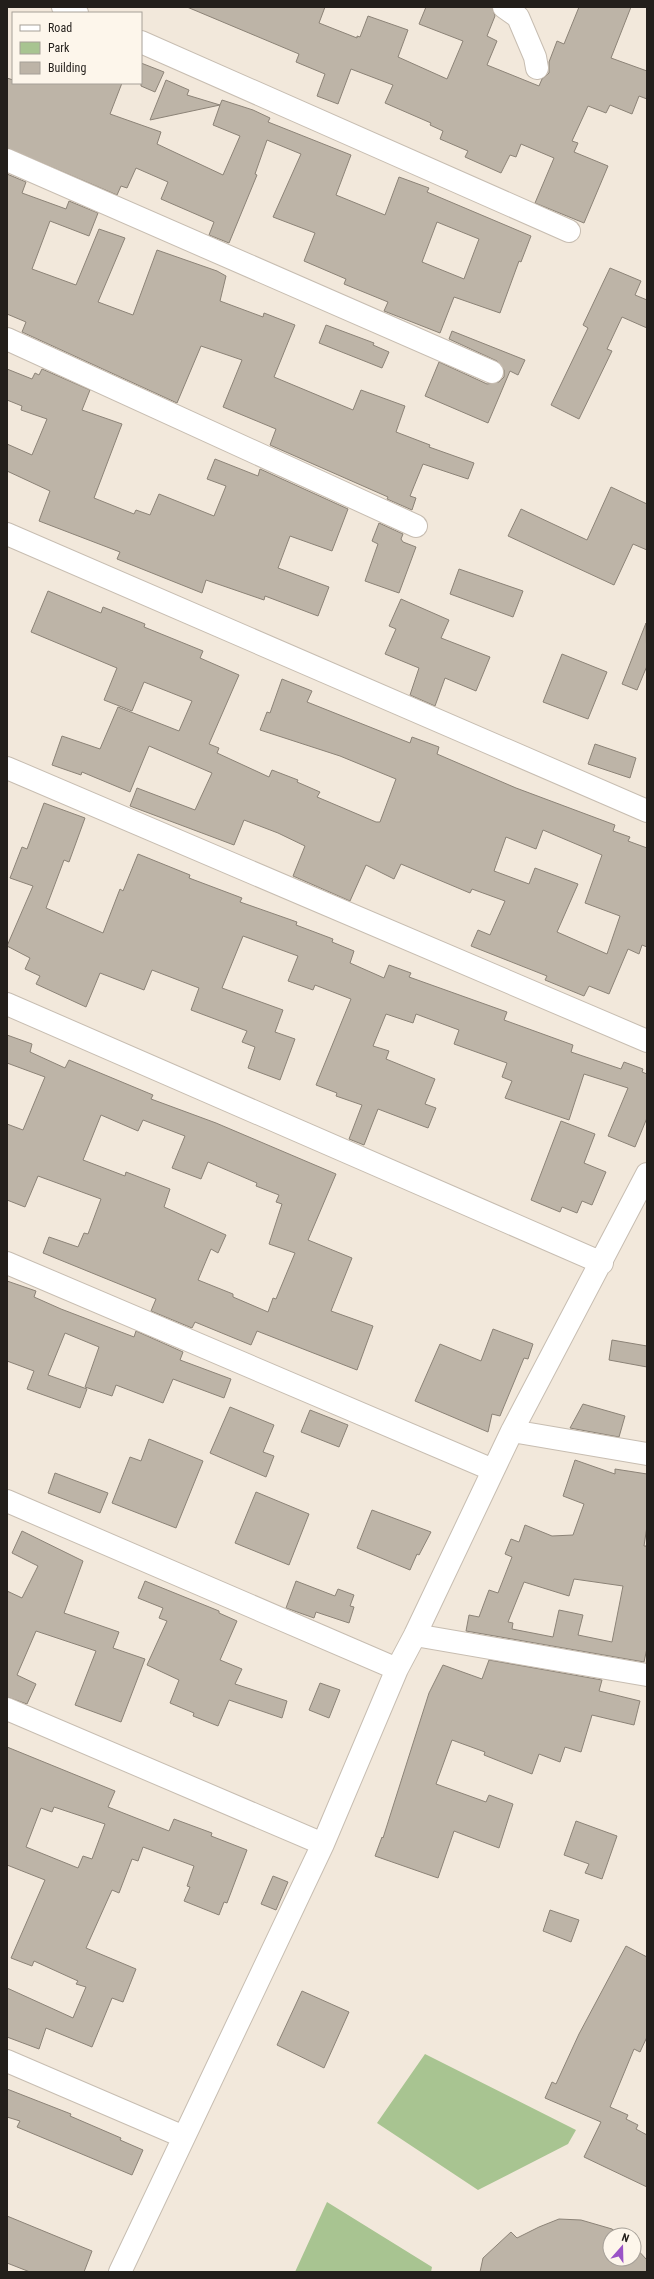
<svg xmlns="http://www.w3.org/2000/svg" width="654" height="2279" viewBox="0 0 654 2279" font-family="'Roboto Condensed',sans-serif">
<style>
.green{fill:#a8c491}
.building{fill:#bdb4a7;stroke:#8c8377;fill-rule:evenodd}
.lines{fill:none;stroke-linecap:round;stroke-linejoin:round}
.minor-casing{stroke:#c7bdb1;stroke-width:24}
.minor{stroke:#fff;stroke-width:22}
</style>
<rect width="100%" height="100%" fill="#f2e8db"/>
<path class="green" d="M 425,2054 L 576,2130 L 568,2144 L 478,2190 L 377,2123 Z
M 327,2202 L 432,2267 L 431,2272 L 295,2272 Z"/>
<path class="building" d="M 187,7 L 325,7 L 319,23 L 357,38 L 357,36 L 360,37 L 368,16 L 408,30 L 398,57 L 447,79 L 463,41 L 419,24 L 426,7 L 492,7 L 495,16 L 487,36 L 497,41 L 487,65 L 539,86 L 542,79 L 549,73 L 549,62 L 557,41 L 564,44 L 579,7 L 631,7 L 611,58 L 647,71 L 647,99 L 639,96 L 632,114 L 610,105 L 606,113 L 588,106 L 572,141 L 578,143 L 574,152 L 608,166 L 584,223 L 535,203 L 554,158 L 521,144 L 516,157 L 510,155 L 501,173 L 465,157 L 468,151 L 440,139 L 443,131 L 430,125 L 431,123 L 385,103 L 393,85 L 351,69 L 338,104 L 317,96 L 325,74 L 296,62 L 299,54 Z
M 141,63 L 164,72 L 155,92 L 141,86 Z
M 7,78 L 13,80 L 13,83 L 122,83 L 110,114 L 161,132 L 157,144 L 223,175 L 240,136 L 213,125 L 220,105 L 150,120 L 166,80 L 189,90 L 187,95 L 220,105 L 222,100 L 253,110 L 270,118 L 268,122 L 351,155 L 336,195 L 385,215 L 399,177 L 429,188 L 427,192 L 531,236 L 521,262 L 519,261 L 500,313 L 454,297 L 440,333 L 384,311 L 388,302 L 344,284 L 346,279 L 304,261 L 315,233 L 273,217 L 301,154 L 267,140 L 255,174 L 257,175 L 229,243 L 209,235 L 214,222 L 161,199 L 168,182 L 136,168 L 127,188 L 121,186 L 117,195 L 7,148 ZM 437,222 L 479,239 L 464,279 L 422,262 Z
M 7,174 L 26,182 L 22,193 L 66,209 L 69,201 L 98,213 L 89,236 L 50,221 L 32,269 L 76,285 L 99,229 L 125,238 L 98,302 L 133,315 L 157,250 L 217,271 L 226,276 L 220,301 L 263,317 L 264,313 L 295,325 L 274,377 L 353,410 L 361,390 L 405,406 L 396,432 L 430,445 L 429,447 L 474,463 L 468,479 L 423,464 L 410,496 L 416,498 L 412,510 L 387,499 L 388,497 L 270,445 L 276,429 L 223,407 L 242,360 L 201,346 L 177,403 L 22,332 L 26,322 L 7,314 Z
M 610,268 L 641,281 L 635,295 L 647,300 L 647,328 L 622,317 L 607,349 L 612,351 L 579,419 L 551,405 L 588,328 L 583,325 Z
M 326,325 L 374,343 L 373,345 L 389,352 L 382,368 L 319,343 Z
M 452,331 L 525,360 L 518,375 L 510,371 L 488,423 L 425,396 L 439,362 L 487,384 L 499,382 L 504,377 L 504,370 L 497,361 L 449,339 Z
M 7,369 L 32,379 L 35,373 L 39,375 L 42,369 L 90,390 L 82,410 L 122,424 L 94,498 L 134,514 L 136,510 L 150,515 L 159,494 L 214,516 L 226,486 L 207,479 L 215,459 L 258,476 L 260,469 L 348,509 L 332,551 L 290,536 L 278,568 L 329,587 L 318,616 L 265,596 L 264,600 L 206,580 L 202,593 L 117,559 L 120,552 L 39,521 L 50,491 L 7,471 L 7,444 L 32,455 L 47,419 L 21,410 L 22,406 L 7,400 Z
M 611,487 L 647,504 L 647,550 L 633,544 L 614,585 L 508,536 L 521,509 L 587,540 Z
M 379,523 L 403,534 L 401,539 L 403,542 L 416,547 L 399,593 L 365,581 L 378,544 L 372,541 Z
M 459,569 L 523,591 L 513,617 L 450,594 Z
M 48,591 L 101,613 L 103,607 L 145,624 L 144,627 L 203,651 L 200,658 L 239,675 L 209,744 L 219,748 L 217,753 L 269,777 L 272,770 L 298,780 L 297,782 L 320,792 L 317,797 L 376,822 L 380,822 L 396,779 L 340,756 L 260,730 L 267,712 L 270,713 L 282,679 L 312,691 L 307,702 L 410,743 L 412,737 L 439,747 L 437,754 L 516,788 L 615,825 L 613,831 L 630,837 L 628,841 L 647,848 L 647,947 L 642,945 L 639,954 L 628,949 L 609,994 L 589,986 L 584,996 L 545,980 L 547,976 L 471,946 L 478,930 L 490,935 L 505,901 L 472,889 L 470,893 L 401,864 L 394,879 L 366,865 L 350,901 L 293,876 L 305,846 L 278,833 L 244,820 L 234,845 L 130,806 L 137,788 L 195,810 L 212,773 L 149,746 L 130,792 L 82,772 L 81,775 L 52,765 L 62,736 L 100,749 L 118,707 L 179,731 L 192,701 L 144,682 L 132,711 L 104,700 L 117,668 L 31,632 ZM 543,830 L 602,855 L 585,903 L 620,916 L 607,954 L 557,932 L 578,884 L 535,868 L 529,884 L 494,871 L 506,837 L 536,849 Z
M 401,599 L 449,620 L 441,638 L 490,657 L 476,691 L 445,678 L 435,706 L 410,695 L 419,668 L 385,654 L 396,629 L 389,626 Z
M 646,623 L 647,666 L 637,690 L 622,684 Z
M 562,654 L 607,672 L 588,719 L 543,702 Z
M 595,744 L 636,758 L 630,778 L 588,764 Z
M 44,803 L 85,818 L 69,862 L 64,860 L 46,908 L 103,933 L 120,889 L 123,891 L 138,854 L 190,875 L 189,878 L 242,898 L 240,902 L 297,922 L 296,925 L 333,939 L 332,942 L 354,951 L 350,963 L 384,978 L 389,965 L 411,973 L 409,977 L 507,1012 L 504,1020 L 573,1045 L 571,1052 L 621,1069 L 624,1062 L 643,1069 L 642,1072 L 647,1074 L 647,1118 L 635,1147 L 608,1136 L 628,1088 L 584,1074 L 569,1120 L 505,1098 L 512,1081 L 502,1077 L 507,1063 L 454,1044 L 459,1030 L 416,1014 L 413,1023 L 386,1014 L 373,1046 L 389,1051 L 386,1059 L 435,1079 L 425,1104 L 436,1108 L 428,1128 L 378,1109 L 364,1145 L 349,1139 L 362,1105 L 336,1096 L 337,1093 L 316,1085 L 351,999 L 315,985 L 313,990 L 288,981 L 298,956 L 243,936 L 222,988 L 283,1010 L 275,1032 L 295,1039 L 280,1080 L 248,1068 L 255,1047 L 242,1042 L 247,1031 L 191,1010 L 199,988 L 152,970 L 144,990 L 100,973 L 86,1007 L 36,984 L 40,976 L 25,969 L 30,958 L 7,946 L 33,886 L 10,878 L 22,847 L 27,849 Z
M 7,1035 L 32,1044 L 30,1052 L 65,1068 L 69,1060 L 153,1095 L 151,1099 L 216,1123 L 336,1174 L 308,1240 L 352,1258 L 331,1311 L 373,1326 L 357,1370 L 257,1331 L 251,1345 L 195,1322 L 192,1328 L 151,1311 L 156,1299 L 43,1253 L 49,1237 L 78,1247 L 84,1233 L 88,1234 L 101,1199 L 38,1176 L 25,1207 L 7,1200 L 7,1124 L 23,1130 L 45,1077 L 7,1063 ZM 101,1115 L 138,1131 L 143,1120 L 185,1136 L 172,1168 L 201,1179 L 208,1162 L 257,1183 L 256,1186 L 279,1195 L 276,1202 L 282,1204 L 269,1244 L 295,1253 L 276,1299 L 273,1298 L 268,1312 L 233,1297 L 233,1294 L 198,1280 L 211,1249 L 218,1253 L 226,1235 L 164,1207 L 170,1189 L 126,1172 L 125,1176 L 83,1160 Z
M 561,1121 L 595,1134 L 584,1163 L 606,1172 L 592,1205 L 582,1201 L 577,1213 L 562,1207 L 560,1212 L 531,1200 Z
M 7,1281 L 36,1291 L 34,1297 L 61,1309 L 134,1337 L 136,1331 L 183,1352 L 180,1360 L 231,1379 L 224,1398 L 173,1379 L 163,1403 L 116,1385 L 112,1396 L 85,1387 L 99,1347 L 65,1333 L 48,1375 L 87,1389 L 80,1408 L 27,1389 L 34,1371 L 7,1361 Z
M 493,1329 L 533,1344 L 528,1359 L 524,1358 L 500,1416 L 492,1414 L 488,1432 L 415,1401 L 440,1344 L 481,1361 Z
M 612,1340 L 647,1346 L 647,1367 L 609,1360 Z
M 583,1404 L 625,1416 L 619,1437 L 570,1428 Z
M 230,1407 L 274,1425 L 263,1452 L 274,1456 L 266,1477 L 210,1453 Z
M 310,1410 L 348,1425 L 339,1447 L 301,1432 Z
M 149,1439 L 203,1461 L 176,1528 L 112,1503 L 130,1457 L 141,1461 Z
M 575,1460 L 615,1474 L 615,1469 L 647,1474 L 647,1526 L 644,1546 L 647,1546 L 647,1648 L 644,1662 L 466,1631 L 469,1615 L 479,1617 L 489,1590 L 498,1593 L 512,1557 L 505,1554 L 511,1539 L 519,1542 L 525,1525 L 552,1536 L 573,1535 L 584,1504 L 563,1496 ZM 574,1579 L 623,1586 L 612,1642 L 578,1635 L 583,1615 L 559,1610 L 553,1637 L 512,1629 L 513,1623 L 508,1622 L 524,1582 L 569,1596 Z
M 55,1473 L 108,1493 L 100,1513 L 48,1493 Z
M 256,1492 L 309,1514 L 289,1565 L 235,1543 Z
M 372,1510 L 431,1532 L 419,1555 L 417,1554 L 410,1570 L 357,1548 Z
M 22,1531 L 83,1561 L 64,1613 L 119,1632 L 113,1648 L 145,1659 L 121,1722 L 75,1705 L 96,1651 L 36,1631 L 17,1675 L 36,1684 L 27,1704 L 7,1697 L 7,1591 L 22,1598 L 38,1566 L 12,1553 Z
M 145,1581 L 219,1611 L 219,1613 L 237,1621 L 220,1660 L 242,1669 L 235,1684 L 287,1701 L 282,1718 L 229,1700 L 218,1726 L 193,1716 L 194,1713 L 170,1703 L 179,1680 L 147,1665 L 167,1621 L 159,1618 L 163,1608 L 138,1598 Z
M 296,1581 L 335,1596 L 338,1589 L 354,1595 L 350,1606 L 354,1607 L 349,1623 L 316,1612 L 314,1618 L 286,1608 Z
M 489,1660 L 602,1680 L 599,1691 L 640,1701 L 634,1725 L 592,1715 L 581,1752 L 565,1747 L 560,1762 L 539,1754 L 532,1774 L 484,1755 L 485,1752 L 452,1740 L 436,1784 L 486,1802 L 489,1795 L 513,1804 L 499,1848 L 454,1831 L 438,1878 L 375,1856 L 382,1837 L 383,1838 L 429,1693 L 443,1665 L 482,1679 Z
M 320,1683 L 340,1690 L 329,1718 L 309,1710 Z
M 7,1747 L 115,1791 L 108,1807 L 169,1831 L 174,1819 L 212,1833 L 211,1836 L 247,1850 L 227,1903 L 224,1902 L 219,1915 L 184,1901 L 190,1887 L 187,1886 L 194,1866 L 143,1847 L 138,1861 L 132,1859 L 119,1893 L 112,1890 L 86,1948 L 136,1969 L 123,2002 L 112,1998 L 92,2047 L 46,2028 L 39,2049 L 7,2037 L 7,1988 L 73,2018 L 86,1987 L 76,1984 L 78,1981 L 34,1961 L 32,1966 L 11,1958 L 45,1880 L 7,1865 ZM 54,1807 L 105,1824 L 92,1859 L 83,1856 L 78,1868 L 26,1847 L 41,1808 L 52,1812 Z
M 576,1821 L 617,1836 L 602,1879 L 585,1873 L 589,1864 L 564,1855 Z
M 273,1876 L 288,1882 L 276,1910 L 261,1904 Z
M 550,1910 L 579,1920 L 571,1942 L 543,1931 Z
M 626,1946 L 647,1957 L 647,2037 L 640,2052 L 634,2049 L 610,2107 L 628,2115 L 626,2119 L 638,2125 L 636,2129 L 647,2135 L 647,2187 L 584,2157 L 601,2122 L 545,2098 L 552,2082 L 556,2084 L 579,2034 Z
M 302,1991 L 349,2012 L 324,2068 L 277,2045 Z
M 7,2089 L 71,2114 L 70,2116 L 121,2138 L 120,2140 L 143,2150 L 132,2175 L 17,2127 L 20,2121 L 7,2117 Z
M 7,2216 L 92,2251 L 84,2272 L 30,2272 L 7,2263 Z
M 559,2219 L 581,2220 L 612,2229 L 620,2235 L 610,2235 L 610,2259 L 634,2259 L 634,2246 L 647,2260 L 647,2272 L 480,2272 L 483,2258 L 511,2232 L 517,2238 L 539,2227 Z"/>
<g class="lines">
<defs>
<path id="minor" d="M 63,7 L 77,13
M 504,7 L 518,17 L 535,57 L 537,68
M 141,42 L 569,231
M 7,160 L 492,372
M 7,339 L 416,526
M 7,534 L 647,811
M 7,768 L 647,1041
M 7,1004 L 602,1263
M 7,1263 L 493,1470
M 512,1431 L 647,1454
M 7,1501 L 397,1669
M 415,1635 L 647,1675
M 7,1709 L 323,1844
M 7,2061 L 184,2137
M 120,2272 L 323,1844 L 397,1669 L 415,1635 L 512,1431 L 647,1174"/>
</defs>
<use href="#minor" class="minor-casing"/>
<use href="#minor" class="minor"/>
</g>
<rect width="654" height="2279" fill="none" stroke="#231f1b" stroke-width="16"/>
<rect x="12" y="12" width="130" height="72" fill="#fdf6eb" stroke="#a6a098"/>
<rect x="20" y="25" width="20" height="6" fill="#ffffff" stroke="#a6a098"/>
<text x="48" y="32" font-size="12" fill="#231f1b">Road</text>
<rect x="20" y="42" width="20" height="12" fill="#a8c491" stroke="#a6a098"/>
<text x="48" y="52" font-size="12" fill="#231f1b">Park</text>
<rect x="20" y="62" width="20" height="12" fill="#bdb4a7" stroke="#a6a098"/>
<text x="48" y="72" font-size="12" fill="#231f1b">Building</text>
<g transform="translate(622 2247) rotate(20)"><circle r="19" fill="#fdf6eb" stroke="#a6a098"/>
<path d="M0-3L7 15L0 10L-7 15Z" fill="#9a53c6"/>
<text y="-6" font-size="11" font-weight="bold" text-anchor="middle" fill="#231f1b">N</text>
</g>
</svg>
